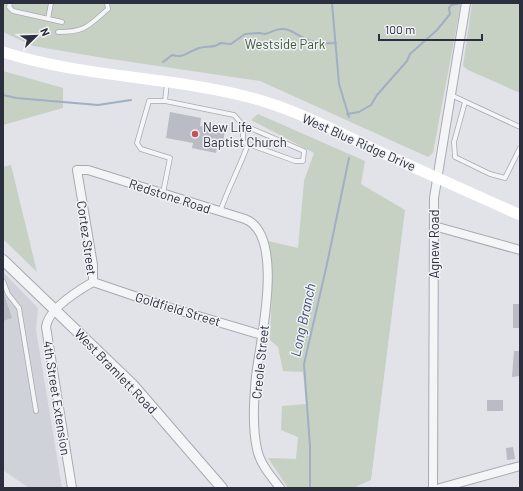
<svg xmlns="http://www.w3.org/2000/svg" width="523" height="491" viewBox="0 0 523 491" font-family="Barlow,sans-serif">
<style>
.built{fill:#d0d2da}
.green{fill:#c6d1c4}
.lines{fill:none;stroke-linecap:round;stroke-linejoin:round}
.stream{stroke:#a1aec4;stroke-width:2}
.building{fill:#b9bcc4}
.service-casing{stroke:#a7aab2;stroke-width:5.5}
.minor-casing{stroke:#a7aab2;stroke-width:10}
.tertiary-casing{stroke:#a7aab2;stroke-width:12}
.service{stroke:#f4f5f7;stroke-width:4}
.minor{stroke:#f4f5f7;stroke-width:8}
.tertiary{stroke:#f4f5f7;stroke-width:10}
.secondary{stroke:#fff;stroke-width:11}
.poi-dot{fill:#bf555a;stroke:#f1f2f6;stroke-width:1.5}
.labels{text-anchor:middle;stroke-width:3;stroke-linejoin:round;paint-order:stroke}
.park-label{font-size:13px;fill:#3d583b;stroke:#f1f2f6}
.poi-label{font-size:13px;fill:#2c303e;stroke:#f1f2f6;text-anchor:start}
.street-label{font-size:13px;fill:#2c303e;stroke:#f1f2f6}
.water-label{font-size:14px;font-style:italic;fill:#3a4c6d;stroke:#f1f2f6}
</style>
<rect width="100%" height="100%" fill="#e1e3e8"/>
<path class="built" d="M 3,272 L 38,308 L 36,330 L 62,488 L 29,488 L 3,470 Z"/>
<path class="green" d="M 3,3 L 461,3 L 433,153 L 428,157 L 260,81 L 104,58 L 33,46 L 3,32 Z
M 472,3 L 520,3 L 520,93 L 468,70 L 463,66 Z
M 3,71 L 63,88 L 63,108 L 3,125 Z
M 258,114 L 365,161 L 361,184 L 405,210 L 371,480 L 353,488 L 288,488 L 268,458 L 296,459 L 298,437 L 281,430 L 282,406 L 306,404 L 303,372 L 283,371 L 278,347 L 270,340 L 272,288 L 268,241 L 298,248 L 304,181 L 314,153 L 251,120 Z
M 11,165 L 37,272 L 3,239 L 3,167 Z"/>
<g class="lines">
<path class="stream" d="M 332,3 L 339,84 L 349,117
M 163,62 L 172,55 C 184,59 189,51 199,48 C 207,45 214,49 220,43 L 231,44 L 245,34 L 259,33 L 265,34 C 272,33 275,28 283,29 C 290,29 294,33 300,36 C 312,43 322,44 336,43
M 3,95 L 16,98 L 98,105 L 131,100
M 347,114 L 359,112 L 371,105 L 377,95 L 407,61 L 410,54 L 437,30 L 450,14 L 449,8 L 451,5 L 461,3
M 310,488 L 310,446 L 304,364 L 327,264 L 349,158"/>
</g>
<path class="building" d="M 170,112 L 201,118 L 200,126 L 225,130 L 222,149 L 217,148 L 216,153 L 192,148 L 193,143 L 166,138 Z
M 4,294 L 12,318 L 3,321 L 3,295 Z
M 513,304 L 520,304 L 520,328 L 513,328 Z
M 514,351 L 520,351 L 520,376 L 512,377 Z
M 487,400 L 503,400 L 503,411 L 487,411 Z
M 513,447 L 515,459 L 507,460 L 506,448 Z"/>
<g class="lines">
<defs>
<path id="service" d="M 10,3 L 9,7 L 13,11 L 62,22
M 48,19 L 51,3
M 58,32 C 86,32 88,26 108,9 L 107,3
M 451,95 L 520,127
M 165,101 L 167,83
M 465,102 L 454,142 L 455,157 L 490,174 L 505,178 L 520,148
M 163,193 L 170,158 L 141,149 L 137,143 L 149,101 L 165,101 L 234,115 L 243,125 L 304,151 L 303,161 L 295,161 L 243,142 L 243,125
M 220,212 C 228,188 240,167 248,144
M 3,281 L 8,294 L 19,308 L 36,411"/>
<path id="minor" d="M 434,226 L 520,250
M 93,282 L 161,305 L 262,335
M 72,488 L 46,327 C 48,309 79,290 93,282 L 93,265 L 77,170 L 88,170 L 245,219 C 286,235 260,342 256,376 C 254,399 252,426 257,449 C 260,464 271,476 280,488
M 433,488 L 434,198 L 466,3
M 440,488 L 520,466"/>
<path id="tertiary" d="M 3,260 L 132,384 L 222,488"/>
</defs>
<use href="#service" class="service-casing"/>
<use href="#minor" class="minor-casing"/>
<use href="#tertiary" class="tertiary-casing"/>
<use href="#service" class="service"/>
<use href="#minor" class="minor"/>
<use href="#tertiary" class="tertiary"/>
<path class="secondary" d="M 3,52 C 84,78 170,76 252,98 C 297,110 340,133 382,153 C 428,174 474,194 520,215"/>
</g>
<circle class="poi-dot" cx="195" cy="134" r="4"/>
<g class="labels">
<g class="park-label">
<text x="285" y="49">Westside Park</text>
</g>
<g class="poi-label">
<text x="203" y="132">New Life<tspan x="203" dy="15">Baptist Church</tspan></text>
</g>
<g class="street-label">
<text transform="translate(359 142) rotate(24)" y="5">West Blue Ridge Drive</text>
<text transform="translate(170 196) rotate(18)" y="5">Redstone Road</text>
<text transform="translate(87 238) rotate(82)" y="5">Cortez Street</text>
<text transform="translate(434 244) rotate(-90)" y="5">Agnew Road</text>
<text transform="translate(178 309) rotate(17)" y="5">Goldfield Street</text>
<text transform="translate(260 362) rotate(-84)" y="5">Creole Street</text>
<text transform="translate(116 371) rotate(46)" y="5">West Bramlett Road</text>
<text transform="translate(57 398) rotate(81)" y="5">4th Street Extension</text>
</g>
<g class="water-label">
<text transform="translate(303 320) rotate(-78)" y="5">Long Branch</text>
</g>
</g>
<rect width="523" height="491" fill="none" stroke="#2c303e" stroke-width="8"/>
<g transform="translate(36 36) rotate(67)" stroke="#f1f2f6" stroke-width="3" paint-order="stroke">
<path d="M0-3L7 15L0 10L-7 15Z" fill="#2c303e"/>
<text y="-6" font-size="11" font-weight="bold" text-anchor="middle" fill="#2c303e">N</text>
</g>
<path d="M379 34v6h103v-6" fill="none" stroke="#2c303e" stroke-width="2"/>
<text x="385" y="34" font-size="12" fill="#2c303e" stroke="#f1f2f6" stroke-width="3" paint-order="stroke">100 m</text>
</svg>
